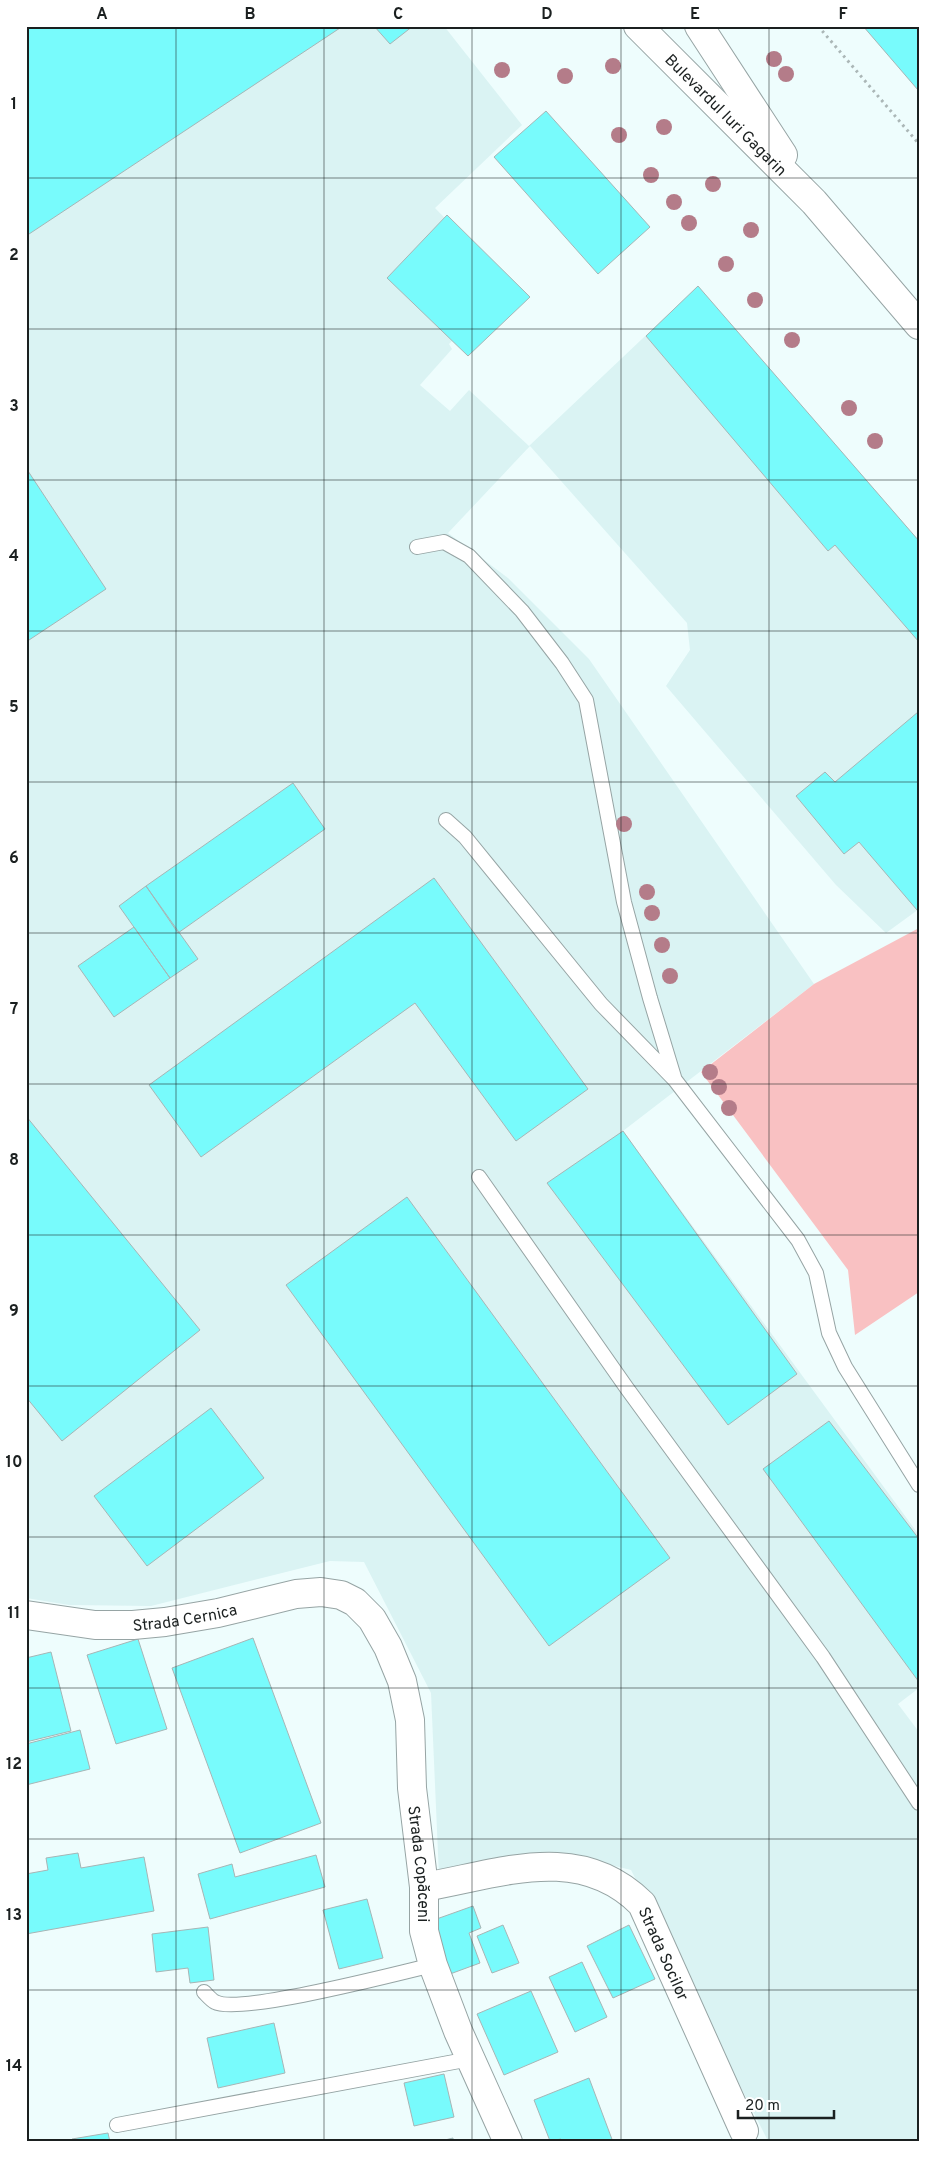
<svg xmlns="http://www.w3.org/2000/svg" width="945" height="2168" viewBox="0 0 945 2168" font-family="Overpass,sans-serif">
<style>
.built{fill:#daf3f3}
.green{fill:#f9c1c2}
.building{fill:#78fbfc;stroke:#a7b5b5}
.lines{fill:none;stroke-linecap:round;stroke-linejoin:round}
.lane-casing{stroke:#96a4a4;stroke-width:16}
.street-casing{stroke:#96a4a4;stroke-width:30}
.primary-casing{stroke:#96a4a4;stroke-width:30}
.path{stroke:#abb7b7;stroke-width:3;stroke-dasharray:2.5 4;stroke-linecap:butt}
.lane{stroke:#fff;stroke-width:14}
.street{stroke:#fff;stroke-width:28}
.primary{stroke:#fff;stroke-width:28}
.tree{fill:#b47c89}
.grid{fill:none;stroke:#1b2020;stroke-width:1;stroke-opacity:0.55}
.labels{text-anchor:middle;stroke-width:4;stroke-linejoin:round;paint-order:stroke}
.street-label{font-size:16px;fill:#1b2020;stroke:#fff}
.neatline{fill:none;stroke:#1b2020;stroke-width:2}
.grid-label{font-size:16px;text-anchor:middle;font-weight:bold;fill:#1b2020}
</style>
<rect width="100%" height="100%" fill="#eefdfd"/>
<path class="built" d="M 26,26 L 444,26 L 522,125 L 435,208 L 509,284 L 449,344 L 452,349 L 420,385 L 450,411 L 469,390 L 529,446 L 698,286 L 919,541 L 919,909 L 886,933 L 836,885 L 666,686 L 690,650 L 687,623 L 530,446 L 448,533 L 508,578 L 589,659 L 814,984 L 623,1131 L 919,1535 L 919,1688 L 898,1704 L 919,1732 L 919,2142 L 767,2142 L 767,2139 L 631,1870 L 563,1853 L 439,1876 L 431,1693 L 364,1562 L 330,1561 L 151,1606 L 69,1605 L 26,1598 Z"/>
<path class="green" d="M 919,928 L 919,1292 L 855,1335 L 848,1270 L 701,1072 L 814,984 Z"/>
<path class="building" d="M 26,26 L 343,26 L 26,236 Z
M 374,26 L 413,26 L 390,44 Z
M 863,26 L 919,26 L 919,91 L 918,90 Z
M 546,111 L 650,227 L 598,274 L 494,157 Z
M 447,215 L 530,297 L 468,356 L 387,278 Z
M 698,286 L 919,541 L 919,642 L 835,545 L 828,551 L 646,336 Z
M 26,468 L 106,589 L 26,642 Z
M 918,712 L 919,909 L 917,910 L 859,842 L 844,854 L 796,796 L 825,772 L 835,782 Z
M 293,783 L 325,829 L 178,933 L 146,886 Z
M 434,878 L 588,1089 L 516,1141 L 415,1003 L 201,1157 L 149,1085 Z
M 146,886 L 198,959 L 170,978 L 119,906 Z
M 134,927 L 170,978 L 114,1017 L 78,966 Z
M 26,1116 L 200,1330 L 62,1441 L 26,1397 Z
M 623,1131 L 797,1374 L 728,1425 L 547,1183 Z
M 407,1197 L 670,1558 L 549,1646 L 286,1285 Z
M 211,1408 L 264,1478 L 147,1566 L 94,1496 Z
M 829,1421 L 919,1539 L 919,1682 L 763,1469 Z
M 253,1638 L 321,1823 L 240,1853 L 172,1668 Z
M 138,1639 L 167,1729 L 116,1744 L 87,1655 Z
M 51,1652 L 71,1731 L 26,1742 L 26,1658 Z
M 80,1730 L 90,1769 L 26,1785 L 26,1744 Z
M 78,1853 L 81,1868 L 144,1857 L 154,1911 L 26,1934 L 26,1874 L 48,1870 L 46,1858 Z
M 316,1855 L 325,1887 L 210,1919 L 198,1874 L 232,1864 L 235,1877 Z
M 367,1899 L 383,1958 L 339,1969 L 323,1910 Z
M 473,1906 L 481,1928 L 469,1933 L 480,1963 L 450,1974 L 431,1921 Z
M 503,1925 L 519,1963 L 492,1973 L 477,1936 Z
M 629,1925 L 655,1979 L 613,1998 L 587,1946 Z
M 208,1927 L 214,1980 L 190,1983 L 188,1968 L 156,1972 L 152,1934 Z
M 582,1962 L 607,2017 L 575,2032 L 549,1977 Z
M 531,1991 L 558,2052 L 504,2075 L 477,2014 Z
M 274,2023 L 285,2073 L 218,2088 L 207,2038 Z
M 444,2074 L 454,2117 L 414,2126 L 404,2083 Z
M 589,2078 L 613,2142 L 562,2142 L 561,2139 L 550,2141 L 534,2100 Z
M 108,2133 L 110,2142 L 72,2142 L 72,2139 Z
M 453,2138 L 453,2142 L 437,2142 Z"/>
<g class="lines">
<defs>
<path id="lane" d="M 417,547 L 444,542 L 469,556 L 522,611 L 562,663 L 586,700 L 624,902 L 650,998 L 674,1077
M 446,820 L 465,837 L 601,1004 L 675,1080 L 798,1240 L 816,1273 L 829,1333 L 845,1367 L 919,1485
M 479,1177 L 626,1387 L 823,1657 L 919,1803
M 204,1992 C 207,1995 211,2000 215,2002 C 239,2015 399,1973 433,1965
M 117,2125 L 470,2059"/>
<g id="street">
<path id="s1" d="M 26,1615 L 95,1625 L 133,1625 L 165,1622 L 218,1613 L 296,1594 L 321,1592 L 341,1595 L 355,1602 L 372,1619 L 388,1647 L 402,1681 L 410,1720 L 412,1788 L 424,1887 L 424,1931 L 433,1965 L 458,2031 L 508,2142"/>
<path id="s2" d="M 424,1887 C 500,1874 579,1841 642,1904 L 744,2131"/>
</g>
<g id="primary">
<path id="s3" d="M 638,26 L 814,202 L 919,325"/>
<path d="M 699,26 L 783,155"/>
</g>
</defs>
<use href="#lane" class="lane-casing"/>
<use href="#street" class="street-casing"/>
<use href="#primary" class="primary-casing"/>
<path class="path" d="M 818,26 L 919,144"/>
<use href="#lane" class="lane"/>
<use href="#street" class="street"/>
<use href="#primary" class="primary"/>
</g>
<g class="tree">
<circle cx="774" cy="59" r="8"/>
<circle cx="613" cy="66" r="8"/>
<circle cx="502" cy="70" r="8"/>
<circle cx="786" cy="74" r="8"/>
<circle cx="565" cy="76" r="8"/>
<circle cx="664" cy="127" r="8"/>
<circle cx="619" cy="135" r="8"/>
<circle cx="651" cy="175" r="8"/>
<circle cx="713" cy="184" r="8"/>
<circle cx="674" cy="202" r="8"/>
<circle cx="689" cy="223" r="8"/>
<circle cx="751" cy="230" r="8"/>
<circle cx="726" cy="264" r="8"/>
<circle cx="755" cy="300" r="8"/>
<circle cx="792" cy="340" r="8"/>
<circle cx="849" cy="408" r="8"/>
<circle cx="875" cy="441" r="8"/>
<circle cx="624" cy="824" r="8"/>
<circle cx="647" cy="892" r="8"/>
<circle cx="652" cy="913" r="8"/>
<circle cx="662" cy="945" r="8"/>
<circle cx="670" cy="976" r="8"/>
<circle cx="710" cy="1072" r="8"/>
<circle cx="719" cy="1087" r="8"/>
<circle cx="729" cy="1108" r="8"/>
</g>
<path class="grid" d="M 176,26 L 176,2142M 324,26 L 324,2142M 472,26 L 472,2142M 621,26 L 621,2142M 769,26 L 769,2142M 26,178 L 919,178M 26,329 L 919,329M 26,480 L 919,480M 26,631 L 919,631M 26,782 L 919,782M 26,933 L 919,933M 26,1084 L 919,1084M 26,1235 L 919,1235M 26,1386 L 919,1386M 26,1537 L 919,1537M 26,1688 L 919,1688M 26,1839 L 919,1839M 26,1990 L 919,1990"/>
<g class="labels">
<g class="street-label">
<text dy="6" stroke="none"><textPath href="#s3" startOffset="125">Bulevardul Iuri Gagarin</textPath></text>
<text dy="6" stroke="none"><textPath href="#s1" startOffset="160">Strada Cernica</textPath></text>
<text dy="6" stroke="none"><textPath href="#s1" startOffset="612">Strada Copăceni</textPath></text>
<text dy="6" stroke="none"><textPath href="#s2" startOffset="284">Strada Socilor</textPath></text>
</g>
</g>
<rect width="945" height="2168" fill="none" stroke="#ffffff" stroke-width="55"/>
<path d="M738 2110v8h96v-8" fill="none" stroke="#1b2020" stroke-width="2.5"/>
<text x="745" y="2110" font-size="15" fill="#1b2020" stroke="#ffffff" stroke-width="4" paint-order="stroke">20 m</text>
<rect x="28" y="28" width="890" height="2112" class="neatline"/>
<g class="grid-label">
<text x="102" y="19">A</text>
<text x="250" y="19">B</text>
<text x="398" y="19">C</text>
<text x="547" y="19">D</text>
<text x="695" y="19">E</text>
<text x="843" y="19">F</text>
<text x="14" y="109">1</text>
<text x="14" y="260">2</text>
<text x="14" y="411">3</text>
<text x="14" y="561">4</text>
<text x="14" y="712">5</text>
<text x="14" y="863">6</text>
<text x="14" y="1014">7</text>
<text x="14" y="1165">8</text>
<text x="14" y="1316">9</text>
<text x="14" y="1467">10</text>
<text x="14" y="1618">11</text>
<text x="14" y="1769">12</text>
<text x="14" y="1920">13</text>
<text x="14" y="2071">14</text>
</g>
</svg>
